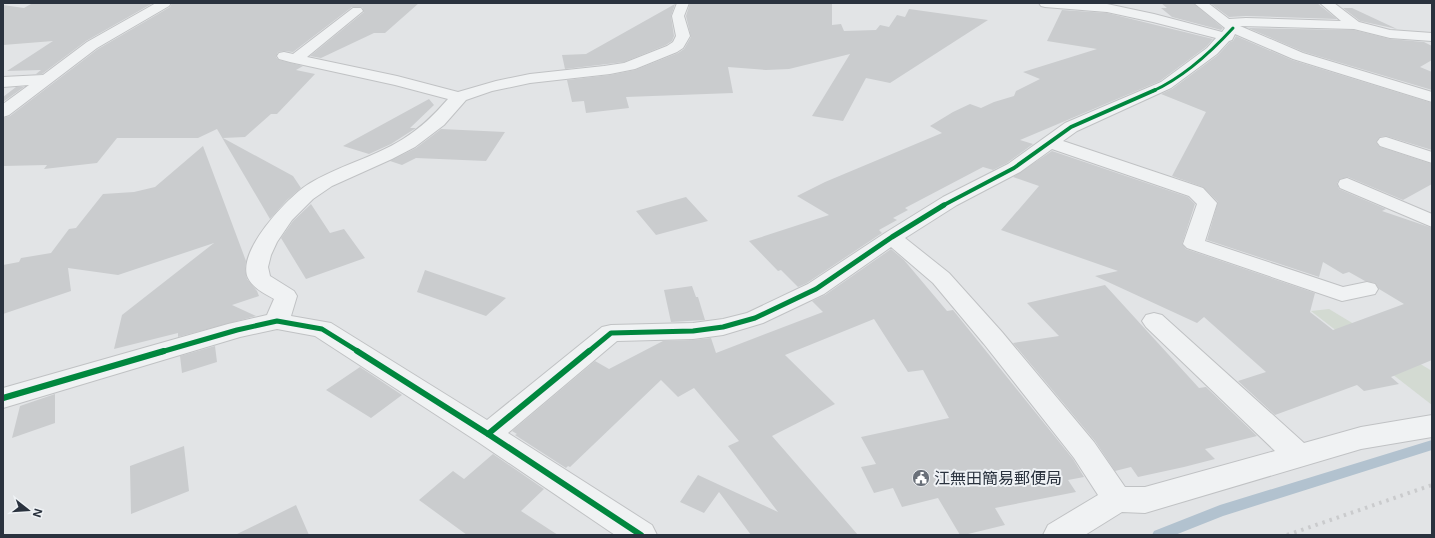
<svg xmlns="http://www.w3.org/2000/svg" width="1435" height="538" viewBox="0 0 1435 538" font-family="Inter,'Noto Sans JP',sans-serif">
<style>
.green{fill:#d3dad2}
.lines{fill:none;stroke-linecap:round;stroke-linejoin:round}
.stream{fill:#b2c2cf;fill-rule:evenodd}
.building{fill:#caccce}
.street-casing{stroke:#c0c2c4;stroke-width:2}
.street{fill:#f0f2f3;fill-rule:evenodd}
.rail{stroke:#cacbcd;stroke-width:4;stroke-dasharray:2.5 5;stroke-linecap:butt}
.cycleway-far3-casing{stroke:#eff2f5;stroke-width:4.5}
.cycleway-far2-casing{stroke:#eff2f5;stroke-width:6}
.cycleway-far1-casing{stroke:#eff2f5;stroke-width:8}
.cycleway-casing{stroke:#eff2f5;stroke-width:9}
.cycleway-far3{stroke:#00873e;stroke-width:3}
.cycleway-far2{stroke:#00873e;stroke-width:4}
.cycleway-far1{stroke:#00873e;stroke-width:5}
.cycleway{stroke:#00873e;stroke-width:6}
.labels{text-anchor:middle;stroke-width:4;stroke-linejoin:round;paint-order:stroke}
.near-poi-label{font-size:16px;fill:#2a323e;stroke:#eff2f5;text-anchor:start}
</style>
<rect width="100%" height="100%" fill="#e2e4e6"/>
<path class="green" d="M 1329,309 L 1432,371 L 1432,405 L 1311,311 Z"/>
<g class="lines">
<path class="stream" d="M 1432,440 L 1432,450 L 1223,516 L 1175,535 L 1152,535 L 1154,531 L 1220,505 Z"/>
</g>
<path class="building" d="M 59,3 L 153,3 L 86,41 L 42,74 L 36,74 L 41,70 L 7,71 L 53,41 L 3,45 L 3,5 L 24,8 L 31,4 L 56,4 Z
M 172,3 L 419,3 L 385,33 L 374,33 L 321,58 L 310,56 L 364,12 L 362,7 L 352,7 L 293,52 L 284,51 L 278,52 L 276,57 L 279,60 L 303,66 L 296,70 L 315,74 L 277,114 L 271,114 L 245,137 L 223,138 L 293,176 L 301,188 L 287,200 L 270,219 L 217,129 L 198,138 L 117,138 L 97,163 L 44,169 L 47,165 L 3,166 L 3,118 L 10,116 L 98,49 L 170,7 Z
M 690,3 L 832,3 L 832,25 L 841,24 L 844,31 L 876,30 L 880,25 L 889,27 L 897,15 L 905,17 L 909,9 L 988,20 L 890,83 L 866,78 L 843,121 L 812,116 L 850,54 L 789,69 L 766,70 L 728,67 L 733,93 L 626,97 L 629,108 L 586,113 L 584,101 L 572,102 L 567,80 L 610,75 L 635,70 L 678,53 L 684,49 L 691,37 L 686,16 Z
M 1161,3 L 1193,3 L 1223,28 L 1221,30 L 1172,17 L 1161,8 L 1167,8 Z
M 1210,3 L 1317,3 L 1337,19 L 1246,16 L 1229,17 Z
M 675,4 L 671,16 L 674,36 L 672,41 L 666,45 L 624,62 L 565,69 L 562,55 L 586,54 Z
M 1343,8 L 1352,8 L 1397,29 L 1360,21 Z
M 1062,10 L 1107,13 L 1213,39 L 1206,47 L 1160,81 L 1020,140 L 1033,144 L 1007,163 L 993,170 L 983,167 L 905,208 L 908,210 L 893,218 L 897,220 L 879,230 L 882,233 L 807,283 L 798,287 L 781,270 L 778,271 L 749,241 L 829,215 L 797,196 L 825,182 L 942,133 L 930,126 L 953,112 L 970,104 L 981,108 L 994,102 L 1014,96 L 1016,91 L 1040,79 L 1023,72 L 1097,49 L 1047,41 Z
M 1248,28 L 1354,30 L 1390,39 L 1424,42 L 1432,46 L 1432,60 L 1420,67 L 1432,72 L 1432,90 L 1304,52 Z
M 1236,36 L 1292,60 L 1432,103 L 1432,150 L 1386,136 L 1380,137 L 1376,142 L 1380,147 L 1432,164 L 1432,184 L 1403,200 L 1348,177 L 1340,179 L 1337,183 L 1339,189 L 1386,209 L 1382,211 L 1432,228 L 1432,360 L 1391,377 L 1399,384 L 1364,391 L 1357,385 L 1275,415 L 1238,381 L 1266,372 L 1204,317 L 1197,323 L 1095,276 L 1118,271 L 1001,230 L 1039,186 L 1013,177 L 1052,151 L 1188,197 L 1195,204 L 1182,244 L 1186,249 L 1315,293 L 1310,312 L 1333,330 L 1404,304 L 1379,289 L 1375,283 L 1365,281 L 1349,272 L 1343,274 L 1323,262 L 1319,277 L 1207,240 L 1218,202 L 1203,187 L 1172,176 L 1206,112 L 1161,94 L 1172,89 L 1218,55 L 1230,42 L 1233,41 Z
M 16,87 L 24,87 L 3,102 L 3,97 Z
M 429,99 L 434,105 L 410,128 L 416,128 L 391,144 L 369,154 L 343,146 Z
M 441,129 L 505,132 L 486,161 L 416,158 L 402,165 L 390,161 L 416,148 Z
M 203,146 L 246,261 L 245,267 L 247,279 L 257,291 L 259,296 L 232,305 L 256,316 L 178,337 L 178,333 L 114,349 L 122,315 L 214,243 L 118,275 L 68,268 L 71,291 L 3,314 L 3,265 L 19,262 L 21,258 L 51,253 L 69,229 L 76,228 L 103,194 L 134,192 L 155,187 Z
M 686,197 L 708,221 L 656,235 L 636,211 Z
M 311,204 L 330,233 L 344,229 L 365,258 L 306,279 L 281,238 L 293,221 Z
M 891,249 L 904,260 L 947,311 L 953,310 L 1073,459 L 1084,477 L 1068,480 L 1076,492 L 995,508 L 1005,525 L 964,535 L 960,535 L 938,498 L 902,507 L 893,488 L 874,493 L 861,467 L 876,464 L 861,437 L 949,418 L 923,370 L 908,372 L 874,319 L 785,355 L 835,404 L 772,436 L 858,535 L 751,535 L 719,492 L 704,513 L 680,502 L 698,475 L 778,512 L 728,446 L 739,441 L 694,388 L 678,397 L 661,380 L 570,467 L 568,466 L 566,468 L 515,435 L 517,434 L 512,431 L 595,361 L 609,369 L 663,341 L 693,340 L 711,338 L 716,353 L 823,312 L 812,301 L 825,295 Z
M 425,270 L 506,298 L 486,316 L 417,292 Z
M 1105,285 L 1199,388 L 1206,387 L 1257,436 L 1205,449 L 1215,459 L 1184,467 L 1138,477 L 1131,467 L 1115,471 L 1095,441 L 1013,343 L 1059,336 L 1027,303 Z
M 692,286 L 696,297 L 698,297 L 705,320 L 671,322 L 664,290 Z
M 215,346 L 217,362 L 182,373 L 180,356 Z
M 360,367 L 402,395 L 371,418 L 326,390 Z
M 55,394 L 55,423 L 12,438 L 20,406 Z
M 184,446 L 189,491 L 131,514 L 130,466 Z
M 493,454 L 544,489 L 521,511 L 558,535 L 467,535 L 419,500 L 453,471 L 464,479 Z
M 296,505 L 309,535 L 235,535 Z"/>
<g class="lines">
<defs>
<path id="street" d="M 156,3 L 171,3 L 169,6 L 97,48 L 9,115 L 3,117 L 3,104 L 29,85 L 3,87 L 3,77 L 43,75 L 87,42 Z
M 677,3 L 689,3 L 684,16 L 690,36 L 683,48 L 677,52 L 635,69 L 610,74 L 530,83 L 492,91 L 466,100 L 444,125 L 415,147 L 392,159 L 332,186 L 313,199 L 292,220 L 277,242 L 271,255 L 268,267 L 270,276 L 294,291 L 297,296 L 291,316 L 331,323 L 487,420 L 602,327 L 611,325 L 693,323 L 723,319 L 747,313 L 808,284 L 885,233 L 943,197 L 1008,164 L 1065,123 L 1161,82 L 1207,48 L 1216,38 L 1153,22 L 1107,12 L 1045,7 L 1041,6 L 1039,3 L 1107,4 L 1154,14 L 1222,32 L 1225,28 L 1194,3 L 1208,3 L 1229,19 L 1246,18 L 1341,21 L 1320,3 L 1334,3 L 1359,22 L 1390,30 L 1432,33 L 1432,41 L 1390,38 L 1354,29 L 1240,26 L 1303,53 L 1432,92 L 1432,102 L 1293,59 L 1235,34 L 1232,40 L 1229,41 L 1217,54 L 1171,88 L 1077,131 L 1063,141 L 1203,188 L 1217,203 L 1205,241 L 1343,287 L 1367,282 L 1375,284 L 1378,289 L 1375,294 L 1342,301 L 1187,248 L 1183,244 L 1197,204 L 1189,196 L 1052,149 L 1020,172 L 957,205 L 905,238 L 949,273 L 1002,332 L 1094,442 L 1125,487 L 1145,487 L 1275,451 L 1146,327 L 1142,321 L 1146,315 L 1154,313 L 1162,315 L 1304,443 L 1361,427 L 1432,415 L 1432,437 L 1361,449 L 1145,513 L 1122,512 L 1085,535 L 1043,535 L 1048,525 L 1098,495 L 1074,458 L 984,344 L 933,283 L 891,247 L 824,294 L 763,323 L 723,335 L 693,339 L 617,341 L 508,433 L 652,525 L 657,535 L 615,535 L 478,442 L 315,336 L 277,329 L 240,337 L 3,408 L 3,388 L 228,324 L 267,315 L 274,299 C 264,293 253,288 248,278 C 236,252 287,198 307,185 C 337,166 373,158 403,139 C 421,128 434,115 448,99 L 395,85 L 290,62 L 279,59 L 277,56 L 279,53 L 284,52 L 293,54 L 353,8 L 361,8 L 363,11 L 307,57 L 397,76 L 458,92 L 496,81 L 530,74 L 604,66 L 624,63 L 667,46 L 673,42 L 676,36 L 672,16 Z
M 1386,137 L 1432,152 L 1432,163 L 1380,146 L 1377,142 L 1380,138 Z
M 1347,178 L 1432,214 L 1432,227 L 1340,188 L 1338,184 L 1340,180 Z"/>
</defs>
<use href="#street" class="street-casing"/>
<use href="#street" class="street"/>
<path class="rail" d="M 1287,535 L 1432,485"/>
<defs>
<path id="cycleway-far3" d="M 1153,91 C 1184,77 1210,53 1233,28"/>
<path id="cycleway-far2" d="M 942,206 L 1014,168 L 1071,127 L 1155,90"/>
<path id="cycleway-far1" d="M 161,352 L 237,330 L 277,321 L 322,329 L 359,352
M 588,352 L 611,333 L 693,331 L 723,327 L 755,318 L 816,289 L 892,237 L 944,205"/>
<path id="cycleway" d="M 357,351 L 488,434 L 641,535
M 3,398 L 164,351
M 488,434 L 589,351"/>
</defs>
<use href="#cycleway-far3" class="cycleway-far3-casing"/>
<use href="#cycleway-far2" class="cycleway-far2-casing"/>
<use href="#cycleway-far1" class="cycleway-far1-casing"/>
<use href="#cycleway" class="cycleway-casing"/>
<use href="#cycleway-far3" class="cycleway-far3"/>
<use href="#cycleway-far2" class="cycleway-far2"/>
<use href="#cycleway-far1" class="cycleway-far1"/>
<use href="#cycleway" class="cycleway"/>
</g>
<defs>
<symbol id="civic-disc" viewBox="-11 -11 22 22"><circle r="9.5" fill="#6a7079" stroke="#eff2f5"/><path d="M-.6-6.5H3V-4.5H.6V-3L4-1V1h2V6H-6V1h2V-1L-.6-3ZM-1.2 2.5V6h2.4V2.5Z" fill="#fff"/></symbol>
</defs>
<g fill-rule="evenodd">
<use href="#civic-disc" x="911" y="468" width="20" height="20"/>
</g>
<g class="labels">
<g class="near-poi-label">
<text x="934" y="484">江無田簡易郵便局</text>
</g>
</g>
<rect width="1435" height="538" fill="none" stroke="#2a323e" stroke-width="8"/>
<g transform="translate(28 510) rotate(107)" stroke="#eff2f5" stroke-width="3" paint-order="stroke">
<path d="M0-3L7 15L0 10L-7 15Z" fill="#2a323e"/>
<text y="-6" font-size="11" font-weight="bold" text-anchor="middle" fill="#2a323e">N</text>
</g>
</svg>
